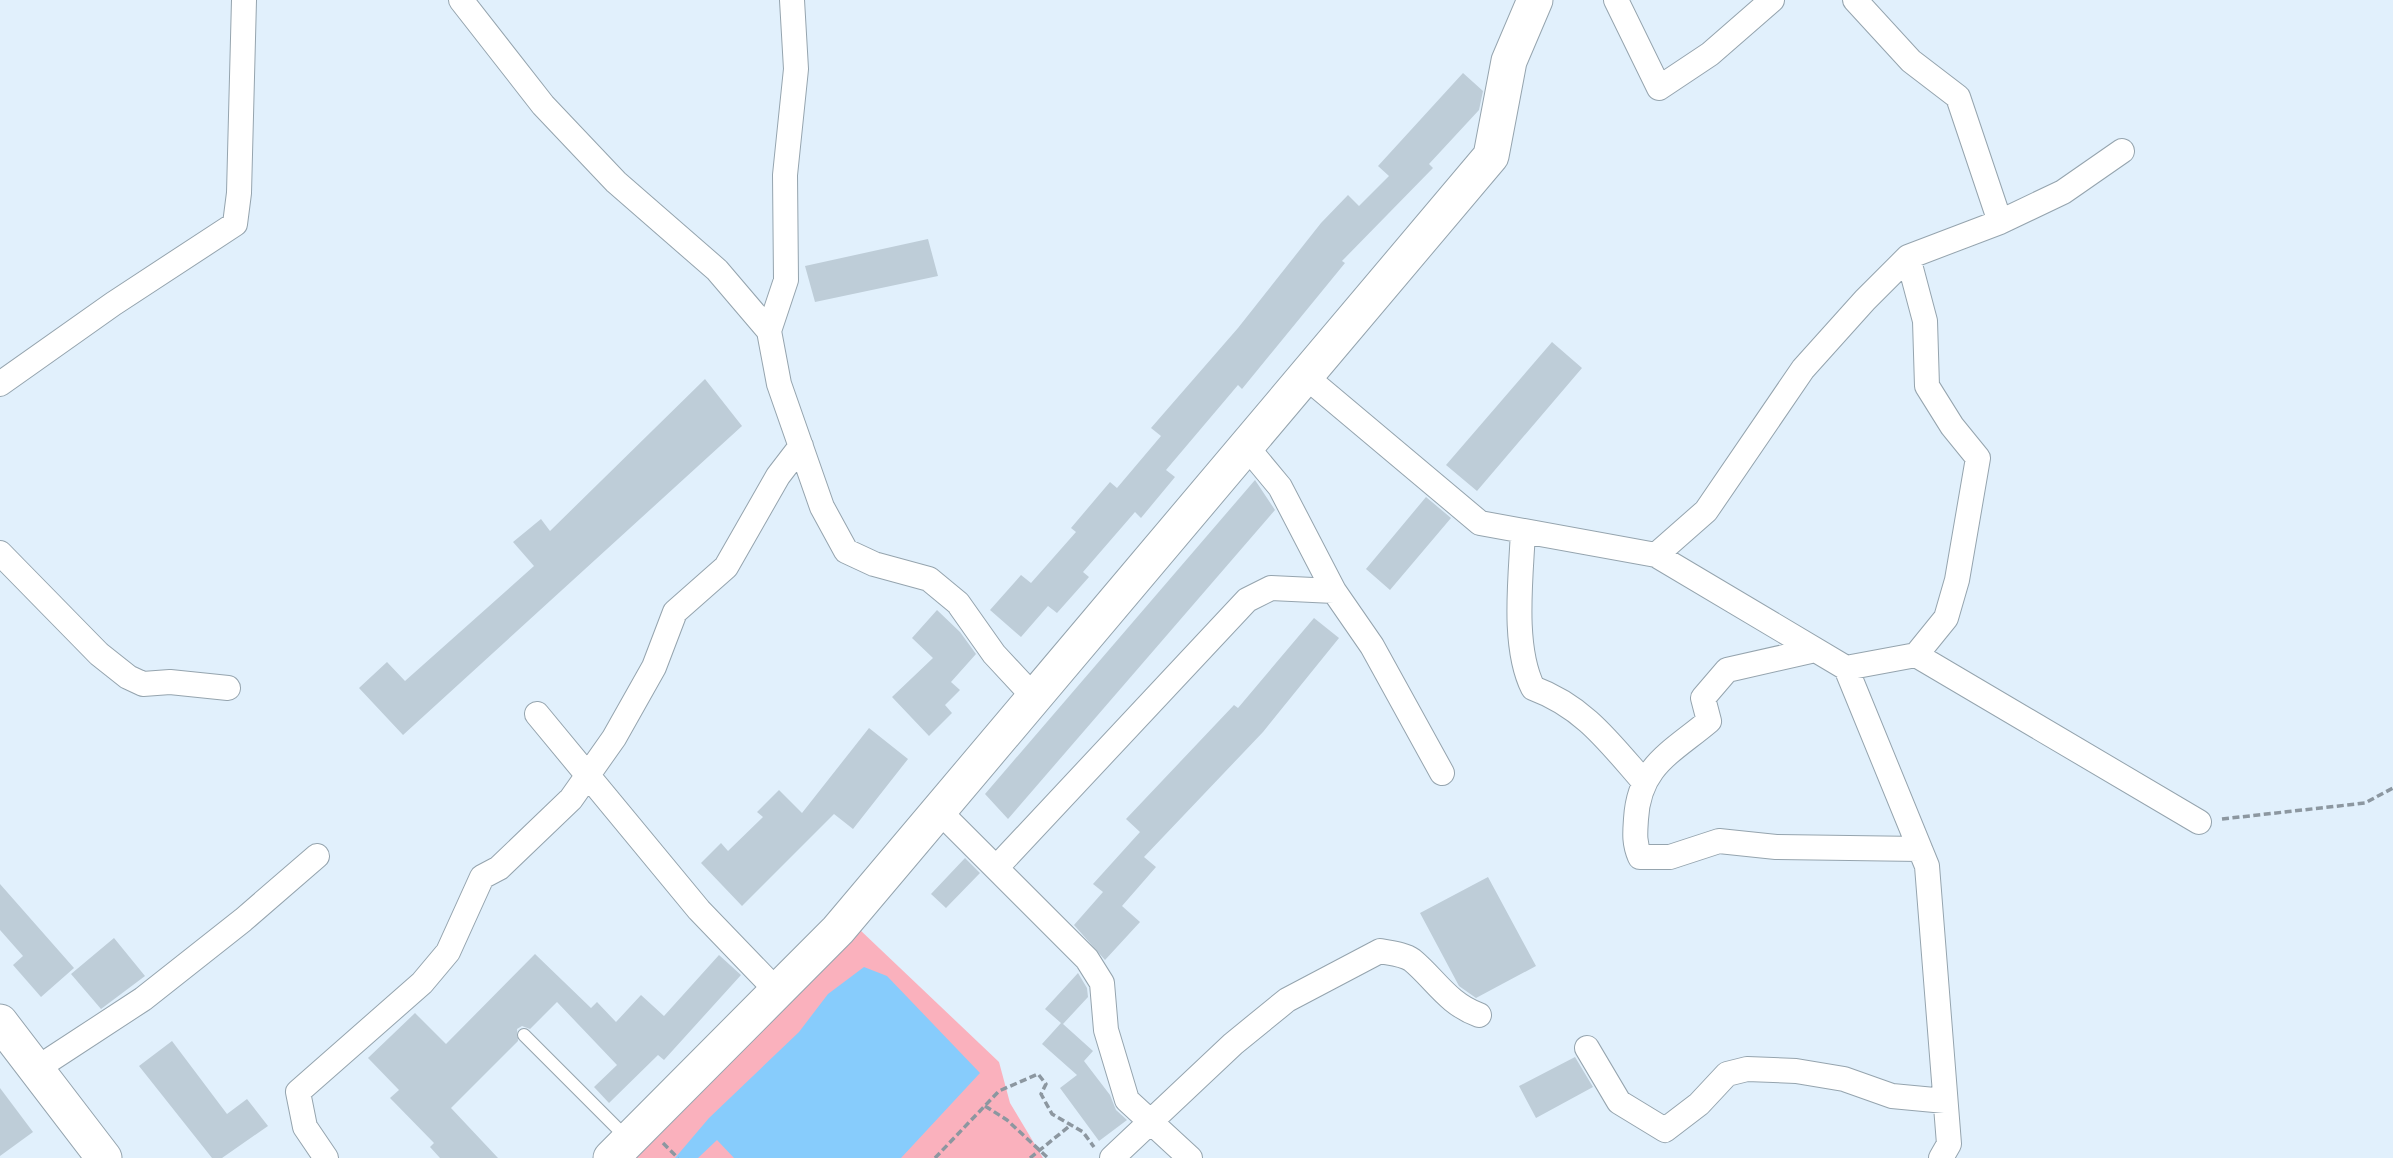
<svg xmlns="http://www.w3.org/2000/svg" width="2393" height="1158" viewBox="0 0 2393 1158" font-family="Quicksand,sans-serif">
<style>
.green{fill:#fab1bd}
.water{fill:#87ccfc}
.building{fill:#becdd8}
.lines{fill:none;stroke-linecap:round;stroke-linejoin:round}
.lane-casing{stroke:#95a4ae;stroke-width:14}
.street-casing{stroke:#95a4ae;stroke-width:26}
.secondary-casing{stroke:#95a4ae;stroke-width:37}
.path{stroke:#8c97a0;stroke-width:3.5;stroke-dasharray:7 3.5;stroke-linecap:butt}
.lane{stroke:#fff;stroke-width:12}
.street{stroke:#fff;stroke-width:24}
.secondary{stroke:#fff;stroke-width:35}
</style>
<rect width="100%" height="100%" fill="#e1f0fc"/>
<path class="green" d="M 859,929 L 999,1062 L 1010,1103 L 1043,1158 L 611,1158 Z"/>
<path class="water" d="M 864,967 L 887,976 L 980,1073 L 901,1158 L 734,1158 L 717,1140 L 698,1158 L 675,1158 L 709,1118 L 799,1032 L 828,994 Z"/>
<path class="building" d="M 1463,73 L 1483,91 L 1479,110 L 1429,164 L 1433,168 L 1342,261 L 1345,263 L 1242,389 L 1238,385 L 1166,470 L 1175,477 L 1141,518 L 1135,512 L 1083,572 L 1089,577 L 1057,613 L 1048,606 L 1021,637 L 990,610 L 1021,575 L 1031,583 L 1076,532 L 1071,528 L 1110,482 L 1117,488 L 1161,436 L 1151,428 L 1238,328 L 1321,223 L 1348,195 L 1359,206 L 1389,176 L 1378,166 Z
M 928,239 L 938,276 L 815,302 L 805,266 Z
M 1552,342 L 1582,368 L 1477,491 L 1446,465 Z
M 705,379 L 742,426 L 403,735 L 359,688 L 387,662 L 405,681 L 534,566 L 513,542 L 541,519 L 550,531 Z
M 1255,480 L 1275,510 L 1008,819 L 985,794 Z
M 1426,497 L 1451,518 L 1390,590 L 1366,569 Z
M 937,610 L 960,632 L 976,654 L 951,682 L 960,690 L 945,705 L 952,713 L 929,736 L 892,697 L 933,658 L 912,638 Z
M 1314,618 L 1339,638 L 1263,732 L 1144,857 L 1156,867 L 1122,906 L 1140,922 L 1105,960 L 1074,925 L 1103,892 L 1093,884 L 1140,832 L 1126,819 L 1234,705 L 1238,708 Z
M 869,728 L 908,759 L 853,829 L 834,814 L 742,906 L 701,863 L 721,843 L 728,851 L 763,817 L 757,812 L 779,790 L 802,813 Z
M 965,858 L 980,873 L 946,908 L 931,894 Z
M 1488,877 L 1536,966 L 1476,998 L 1459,986 L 1420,913 Z
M 0,884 L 74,968 L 41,997 L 13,965 L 23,956 L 0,930 Z
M 114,938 L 145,976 L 101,1009 L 71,974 Z
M 535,954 L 591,1008 L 597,1002 L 616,1022 L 641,995 L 664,1016 L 719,955 L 741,975 L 664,1060 L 658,1055 L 609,1103 L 594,1087 L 617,1065 L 557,1002 L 530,1029 L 522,1026 L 517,1029 L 518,1041 L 451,1108 L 498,1158 L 440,1158 L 430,1147 L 434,1143 L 390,1098 L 399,1090 L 368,1058 L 415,1013 L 446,1044 Z
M 1078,973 L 1087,988 L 1088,997 L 1063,1024 L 1093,1051 L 1084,1061 L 1110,1095 L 1116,1110 L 1127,1120 L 1099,1141 L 1060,1088 L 1077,1075 L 1042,1044 L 1061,1023 L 1045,1009 Z
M 172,1041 L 227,1114 L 247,1099 L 268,1126 L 222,1158 L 212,1158 L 139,1066 Z
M 1575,1057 L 1593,1087 L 1536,1118 L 1519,1086 Z
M 0,1088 L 33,1132 L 0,1156 Z"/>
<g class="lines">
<defs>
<path id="lane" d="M 524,1035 L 628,1139"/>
<path id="street" d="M 461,0 L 543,105 L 616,182 L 717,270 L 769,331 L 779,384 L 822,507 L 846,551 L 874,564 L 929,579 L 958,603 L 994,654 L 1034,697
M 1616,0 L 1659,88 L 1710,54 L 1772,0
M 1855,0 L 1911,61 L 1958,97 L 2000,222
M 1908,257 L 1925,321 L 1927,386 L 1952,426 L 1978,458 L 1957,580 L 1946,618 L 1916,655
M 769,331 L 786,280 L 785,175 L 796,69 L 792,0
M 1305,376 L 1480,523 L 1656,555 L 1846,668 L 1916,655 L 2199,822
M 0,384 L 113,304 L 235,224 L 239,193 L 244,0
M 1246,446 L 1280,487 L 1334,591 L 1372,646 L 1442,773
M 1523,531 C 1521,577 1512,646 1533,688 C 1584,707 1609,742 1644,782
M 0,553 L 99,654 L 128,677 L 143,684 L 170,682 L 228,688
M 1656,555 L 1706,511 L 1803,369 L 1865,300 L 1908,257 L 2000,222 L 2063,192 L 2122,151
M 1815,650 L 1727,670 L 1703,698 L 1709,721 C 1671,753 1639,766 1636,819 C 1635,833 1634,843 1640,857 L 1670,857 L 1719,841 L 1776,847 L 1920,849
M 1846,668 L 1927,866 L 1949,1144 L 1941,1158
M 537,714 L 699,910 L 777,991
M 939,811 L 1087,959 L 1102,983 L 1106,1030 L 1127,1100 L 1190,1158
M 997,867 L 1247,600 L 1271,588 L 1334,591
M 1587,1048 L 1619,1102 L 1665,1130 L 1699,1104 L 1727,1074 L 1747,1069 L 1796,1071 L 1844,1079 L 1892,1096 L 1945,1101
M 36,1069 L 143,999 L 243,920 L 317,856
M 326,1158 L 305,1127 L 298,1092 L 422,983 L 448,952 L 482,877 L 499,868 L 571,799 L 614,738 L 654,667 L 675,612 L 726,567 L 778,476 L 801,446
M 1112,1158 L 1233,1044 L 1287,1000 L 1380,951 C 1389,953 1404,954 1412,960 C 1435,979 1448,1004 1479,1015"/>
<path id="secondary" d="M 0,1022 L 104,1158
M 611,1158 L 838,930 L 1491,156 L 1509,61 L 1535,0"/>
</defs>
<use href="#lane" class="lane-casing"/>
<use href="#street" class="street-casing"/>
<use href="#secondary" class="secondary-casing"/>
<path class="path" d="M 2222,819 L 2365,803 L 2393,788
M 985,1106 L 1007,1120 L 1048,1158
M 663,1143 L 678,1158
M 935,1158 L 999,1091 L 1038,1074 L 1046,1084 L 1041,1094 L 1052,1114 L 1083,1132 L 1094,1147
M 1030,1158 L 1072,1124"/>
<use href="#lane" class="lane"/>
<use href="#street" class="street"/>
<use href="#secondary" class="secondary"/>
</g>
</svg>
